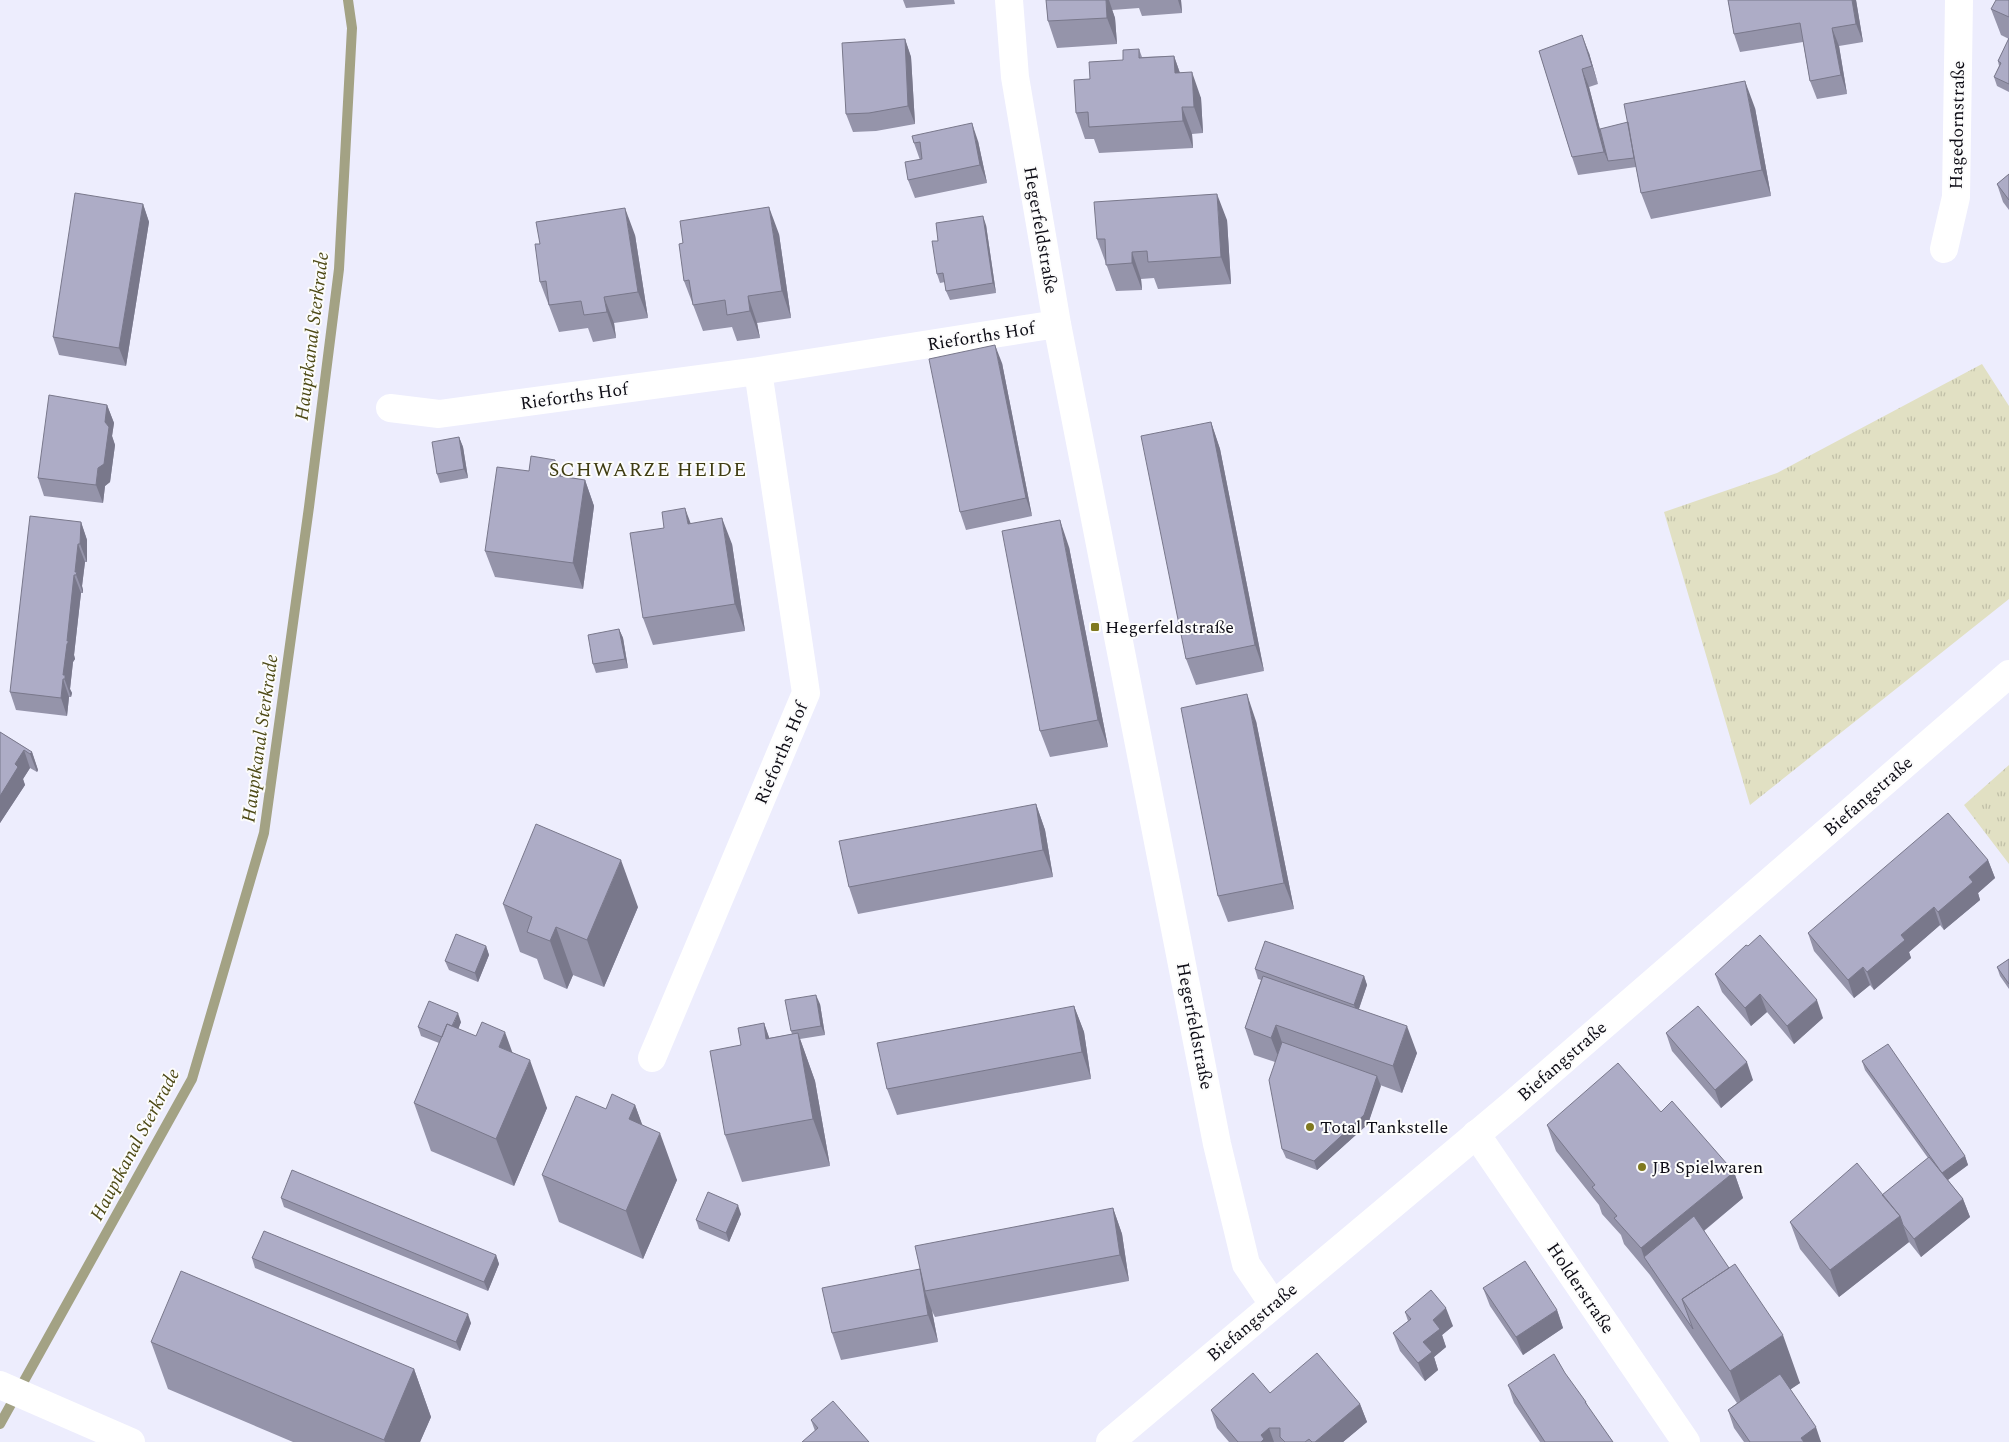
<svg xmlns="http://www.w3.org/2000/svg" width="2009" height="1442" viewBox="0 0 2009 1442" font-family="Spectral,serif">
<style>
.grass{fill:url(#grass-tufts)}
.lines{fill:none;stroke-linecap:round;stroke-linejoin:round}
.stream{stroke:#a3a284;stroke-width:10}
.street{stroke:#fff;stroke-width:28}
.secondary{stroke:#fff;stroke-width:28}
.wall{fill:#9594aa}
.shaded-wall{fill:#79788b}
.building{fill:#adacc6;stroke:#79788b}
.poi-dot{fill:#80791f;stroke:#fcfcfc;stroke-width:2}
.labels{text-anchor:middle;stroke-width:4;stroke-linejoin:round;paint-order:stroke}
.street-label{font-size:18px;fill:#0d0c15;stroke:#fcfcfc}
.poi-label{font-size:18px;fill:#0d0c15;stroke:#fcfcfc;text-anchor:start}
.water-label{font-size:19px;font-style:italic;fill:#4d4915;stroke:#fcfcfc}
.quarter-label{font-size:20px;letter-spacing:1px;fill:#3f3c12;stroke:#fcfcfc}
</style>
<defs>
<pattern id="grass-tufts" width="24" height="20" patternUnits="userSpaceOnUse" patternTransform="scale(1.25)"><rect width="24" height="20" fill="#e1e0c3"/><path d="M3 7l-1-3M5 7V3M7 7l1-3M15 17l-1-3M17 17v-4M19 17l1-3" fill="none" stroke="#c0bfa7"/></pattern>
</defs>
<rect width="100%" height="100%" fill="#ededfd"/>
<path class="grass" d="M 1982,364 L 2009,406 L 2009,599 L 1750,805 L 1664,512 L 1777,473 Z
M 2009,765 L 2009,864 L 1964,805 Z"/>
<g class="lines">
<path class="stream" d="M 0,1424 L 192,1079 L 264,833 L 309,507 L 339,269 L 352,28 L 348,0"/>
<path class="street" d="M 1009,0 L 1015,77 L 1057,324 L 1217,1144 L 1246,1264 L 1273,1304
M 1944,249 L 1956,197 L 1959,0
M 390,408 L 439,414 L 758,371 L 1057,324
M 652,1058 L 806,693 L 758,371
M 1476,1134 L 1686,1442"/>
<path class="secondary" d="M 0,1385 L 131,1442
M 1110,1442 L 1514,1103 L 2009,674"/>
</g>
<path class="wall" d="M 903,0 L 954,0 L 955,4 L 906,8 Z
M 1046,0 L 1181,0 L 1182,13 L 1142,16 L 1139,8 L 1112,10 L 1115,18 L 1117,44 L 1057,48 L 1048,21 Z
M 1728,0 L 1856,0 L 1863,42 L 1839,46 L 1847,94 L 1817,99 L 1810,81 L 1803,42 L 1740,52 L 1734,34 Z
M 2009,0 L 2009,92 L 1997,86 L 1994,77 L 1999,66 L 1998,61 L 2009,39 L 2001,35 L 1991,9 Z
M 905,39 L 911,57 L 915,124 L 876,131 L 853,132 L 846,114 Z
M 1139,49 L 1142,57 L 1174,56 L 1180,73 L 1201,98 L 1203,133 L 1192,134 L 1193,148 L 1099,153 L 1094,139 L 1085,139 L 1076,113 L 1090,79 L 1123,60 Z
M 1539,51 L 1589,53 L 1598,84 L 1589,87 L 1602,137 L 1755,108 L 1771,196 L 1651,219 L 1641,193 L 1636,167 L 1578,175 L 1572,157 Z
M 912,136 L 978,141 L 987,183 L 915,198 L 908,180 L 920,160 L 914,143 Z
M 2009,174 L 2009,210 L 2003,202 L 1997,184 Z
M 143,204 L 149,222 L 126,366 L 59,355 L 53,337 Z
M 1227,220 L 1231,284 L 1158,289 L 1154,278 L 1141,279 L 1142,290 L 1116,291 L 1097,239 Z
M 986,225 L 996,293 L 950,300 L 946,291 L 945,282 L 940,283 L 937,274 L 938,241 Z
M 779,234 L 791,318 L 757,323 L 760,338 L 737,341 L 732,327 L 703,331 L 684,281 Z
M 635,235 L 648,318 L 614,323 L 616,338 L 593,342 L 588,328 L 559,332 L 540,282 Z
M 1002,363 L 1032,516 L 966,530 L 960,512 Z
M 107,405 L 114,423 L 112,436 L 115,445 L 110,482 L 105,486 L 103,503 L 44,496 L 38,478 Z
M 1211,422 L 1220,449 L 1264,671 L 1196,685 L 1186,659 Z
M 459,437 L 463,447 L 468,478 L 440,483 L 437,474 Z
M 555,460 L 561,476 L 585,480 L 594,506 L 583,589 L 495,577 L 485,551 L 529,471 Z
M 81,522 L 87,540 L 87,562 L 85,562 L 82,586 L 83,590 L 83,593 L 81,593 L 74,655 L 75,659 L 73,662 L 70,689 L 72,693 L 71,697 L 69,697 L 67,716 L 16,710 L 10,692 Z
M 691,523 L 732,544 L 745,631 L 653,645 L 643,618 Z
M 1069,547 L 1108,747 L 1050,757 L 1040,731 Z
M 619,629 L 623,638 L 628,668 L 596,673 L 593,664 Z
M 1256,721 L 1294,909 L 1228,922 L 1218,896 Z
M 0,732 L 32,752 L 38,770 L 37,772 L 30,768 L 23,779 L 25,785 L 0,823 Z
M 1036,804 L 1045,830 L 1053,877 L 858,914 L 849,887 Z
M 1988,860 L 1995,878 L 1978,893 L 1980,900 L 1944,930 L 1940,925 L 1909,952 L 1911,958 L 1874,990 L 1870,985 L 1854,998 L 1814,951 L 1808,933 Z
M 503,904 L 638,907 L 604,987 L 573,975 L 567,989 L 544,979 L 537,959 L 520,952 Z
M 486,946 L 489,955 L 478,982 L 449,970 L 445,961 Z
M 2009,959 L 2009,989 L 2000,976 L 1997,967 Z
M 1255,969 L 1364,976 L 1367,985 L 1359,1009 L 1417,1053 L 1402,1093 L 1380,1085 L 1368,1124 L 1317,1170 L 1286,1158 L 1282,1149 L 1275,1062 L 1254,1055 L 1245,1028 L 1261,980 L 1258,979 Z
M 1715,974 L 1823,1018 L 1794,1044 L 1767,1012 L 1751,1026 L 1722,992 Z
M 820,1004 L 825,1035 L 800,1039 L 815,1081 L 830,1166 L 742,1182 L 725,1135 L 741,1045 L 764,1023 L 769,1038 L 792,1034 L 791,1031 Z
M 1074,1006 L 1084,1032 L 1091,1079 L 897,1115 L 887,1089 Z
M 461,1022 L 458,1029 L 512,1053 L 547,1108 L 514,1186 L 431,1151 L 414,1103 L 439,1043 L 421,1036 L 418,1027 Z
M 1666,1033 L 1753,1080 L 1721,1108 L 1672,1051 Z
M 1862,1061 L 1965,1156 L 1968,1165 L 1948,1180 L 1963,1199 L 1970,1217 L 1921,1257 L 1909,1242 L 1839,1297 L 1800,1249 L 1790,1222 L 1882,1195 L 1928,1158 L 1865,1070 Z
M 635,1105 L 642,1125 L 677,1180 L 643,1259 L 559,1222 L 542,1175 Z
M 1661,1112 L 1734,1172 L 1743,1198 L 1704,1231 L 1800,1383 L 1790,1389 L 1821,1442 L 1744,1442 L 1734,1428 L 1728,1410 L 1737,1403 L 1650,1275 L 1624,1244 L 1621,1235 L 1602,1214 L 1599,1205 L 1556,1151 L 1547,1125 Z
M 281,1198 L 496,1255 L 499,1264 L 488,1291 L 284,1207 Z
M 1113,1208 L 1122,1234 L 1129,1281 L 935,1317 L 932,1311 L 938,1342 L 841,1360 L 832,1333 L 920,1269 Z
M 741,1214 L 729,1242 L 699,1229 L 696,1220 Z
M 252,1258 L 471,1323 L 460,1351 L 255,1268 Z
M 1483,1288 L 1557,1310 L 1563,1328 L 1523,1355 L 1490,1306 Z
M 1405,1312 L 1453,1326 L 1442,1335 L 1446,1347 L 1434,1357 L 1438,1370 L 1425,1381 L 1400,1351 L 1393,1333 L 1408,1321 Z
M 151,1342 L 414,1369 L 431,1417 L 420,1442 L 293,1442 L 168,1389 Z
M 1508,1385 L 1586,1402 L 1588,1407 L 1613,1442 L 1540,1442 L 1514,1403 Z
M 1270,1393 L 1360,1404 L 1367,1422 L 1343,1442 L 1229,1442 L 1217,1428 L 1211,1410 Z
M 811,1420 L 869,1442 L 815,1431 Z"/>
<path class="shaded-wall" d="M 1106,0 L 1109,0 L 1115,18 L 1117,44 L 1107,18 Z
M 1178,0 L 1181,0 L 1182,13 Z
M 1852,0 L 1856,0 L 1863,42 L 1856,24 Z
M 1832,28 L 1839,46 L 1847,94 L 1841,75 Z
M 1582,35 L 1589,53 L 1598,84 L 1592,66 Z
M 905,39 L 911,57 L 915,124 L 908,106 Z
M 1174,56 L 1183,82 L 1175,73 Z
M 1582,69 L 1589,87 L 1608,161 L 1604,152 Z
M 1192,72 L 1201,98 L 1203,133 L 1194,107 Z
M 1745,81 L 1755,108 L 1771,196 L 1762,170 Z
M 1182,107 L 1192,134 L 1193,148 L 1183,121 Z
M 972,123 L 978,141 L 987,183 L 980,165 Z
M 1217,194 L 1227,220 L 1231,284 L 1221,257 Z
M 143,204 L 149,222 L 126,366 L 119,348 Z
M 769,207 L 779,234 L 791,318 L 782,291 Z
M 625,208 L 635,235 L 648,318 L 638,292 Z
M 983,216 L 986,225 L 996,293 L 993,283 Z
M 1132,252 L 1141,279 L 1142,290 L 1132,263 Z
M 748,296 L 757,323 L 760,338 L 750,311 Z
M 604,297 L 614,323 L 616,338 L 607,312 Z
M 995,345 L 1002,363 L 1032,516 L 1026,498 Z
M 107,405 L 114,423 L 112,436 L 115,445 L 110,482 L 105,486 L 103,503 L 96,485 Z
M 1211,422 L 1220,449 L 1264,671 L 1255,645 Z
M 459,437 L 463,447 L 468,478 L 464,469 Z
M 555,460 L 565,486 L 553,475 Z
M 585,480 L 594,506 L 583,589 L 573,563 Z
M 685,508 L 695,535 L 688,524 Z
M 722,518 L 732,544 L 745,631 L 735,604 Z
M 1060,520 L 1069,547 L 1108,747 L 1098,720 Z
M 81,522 L 87,540 L 87,562 L 80,544 Z
M 78,544 L 85,562 L 82,586 L 83,590 L 83,593 L 75,572 Z
M 74,575 L 81,593 L 74,655 L 75,659 L 73,662 L 70,689 L 72,693 L 71,697 L 63,675 Z
M 619,629 L 623,638 L 628,668 L 625,659 Z
M 63,679 L 69,697 L 67,716 L 61,698 Z
M 1247,694 L 1256,721 L 1294,909 L 1284,883 Z
M 24,750 L 30,768 L 23,779 L 25,785 L 0,823 L 0,796 L 15,764 Z
M 32,752 L 38,770 L 37,772 L 30,754 Z
M 1036,804 L 1045,830 L 1053,877 L 1043,850 Z
M 621,860 L 638,907 L 604,987 L 587,940 Z
M 1988,860 L 1995,878 L 1978,893 L 1980,900 L 1944,930 L 1938,912 L 1969,877 Z
M 1934,907 L 1940,925 L 1909,952 L 1911,958 L 1874,990 L 1867,972 L 1901,935 Z
M 556,927 L 573,975 L 567,989 L 550,941 Z
M 486,946 L 489,955 L 478,982 L 475,973 Z
M 1863,967 L 1870,985 L 1854,998 L 1848,980 Z
M 1364,976 L 1367,985 L 1357,1014 L 1354,1005 Z
M 1760,994 L 1767,1012 L 1751,1026 L 1745,1008 Z
M 816,995 L 820,1004 L 825,1035 L 821,1026 Z
M 1817,1000 L 1823,1018 L 1794,1044 L 1787,1026 Z
M 1074,1006 L 1084,1032 L 1091,1079 L 1082,1052 Z
M 458,1013 L 461,1022 L 451,1048 L 447,1039 Z
M 764,1023 L 781,1071 L 766,1039 Z
M 1276,1025 L 1285,1051 L 1281,1064 L 1271,1038 Z
M 1407,1026 L 1417,1053 L 1402,1093 L 1393,1066 Z
M 505,1032 L 522,1079 L 530,1060 L 547,1108 L 514,1186 L 496,1139 L 499,1047 Z
M 798,1033 L 815,1081 L 830,1166 L 813,1119 Z
M 1747,1062 L 1753,1080 L 1721,1108 L 1715,1090 Z
M 1377,1076 L 1381,1086 L 1368,1124 L 1317,1170 L 1314,1161 Z
M 635,1105 L 652,1151 L 660,1133 L 677,1180 L 643,1259 L 626,1211 L 629,1119 Z
M 1965,1156 L 1968,1165 L 1945,1182 L 1942,1173 Z
M 1734,1172 L 1743,1198 L 1654,1272 L 1644,1257 L 1641,1248 Z
M 1963,1199 L 1970,1217 L 1921,1257 L 1914,1239 Z
M 738,1205 L 741,1214 L 729,1242 L 726,1233 Z
M 1113,1208 L 1122,1234 L 1129,1281 L 1120,1255 Z
M 1900,1216 L 1909,1242 L 1839,1297 L 1830,1270 Z
M 496,1255 L 499,1264 L 488,1291 L 484,1282 Z
M 920,1269 L 925,1291 L 932,1311 L 938,1342 L 928,1315 Z
M 1446,1308 L 1453,1326 L 1442,1335 L 1446,1347 L 1434,1357 L 1438,1370 L 1425,1381 L 1418,1363 L 1423,1342 L 1433,1320 Z
M 1557,1310 L 1563,1328 L 1523,1355 L 1516,1337 Z
M 468,1314 L 471,1323 L 460,1351 L 456,1342 Z
M 1783,1335 L 1800,1383 L 1747,1419 L 1730,1371 Z
M 414,1369 L 431,1417 L 420,1442 L 385,1442 L 384,1440 Z
M 1360,1404 L 1367,1422 L 1343,1442 L 1315,1442 Z
M 1816,1427 L 1821,1442 L 1802,1442 L 1801,1438 Z
M 1269,1428 L 1274,1442 L 1261,1442 L 1261,1435 Z"/>
<path class="building" d="M 1046,0 L 1106,0 L 1107,18 L 1048,21 Z
M 1728,0 L 1852,0 L 1856,24 L 1832,28 L 1841,75 L 1810,81 L 1800,23 L 1734,34 Z
M 1996,0 L 2009,0 L 2009,17 L 1991,9 Z
M 1582,35 L 1592,66 L 1582,69 L 1604,152 L 1572,157 L 1539,51 Z
M 2009,38 L 2009,84 L 1994,77 L 2001,63 L 1998,61 Z
M 905,39 L 908,106 L 869,113 L 846,114 L 842,43 Z
M 1139,49 L 1139,58 L 1174,56 L 1175,73 L 1192,72 L 1194,107 L 1182,107 L 1183,121 L 1089,127 L 1088,112 L 1076,113 L 1074,80 L 1090,79 L 1089,62 L 1123,60 L 1123,50 Z
M 1745,81 L 1762,170 L 1641,193 L 1624,104 Z
M 1628,122 L 1634,158 L 1608,161 L 1600,129 Z
M 972,123 L 980,165 L 908,180 L 905,162 L 922,159 L 920,142 L 914,143 L 912,136 Z
M 2009,174 L 2009,200 L 1997,184 Z
M 75,193 L 143,204 L 119,348 L 53,337 Z
M 1217,194 L 1221,257 L 1148,262 L 1147,251 L 1132,252 L 1132,263 L 1106,265 L 1105,239 L 1097,239 L 1094,202 Z
M 769,207 L 782,291 L 748,296 L 750,311 L 727,315 L 725,300 L 693,305 L 689,280 L 684,281 L 679,244 L 683,243 L 680,221 Z
M 625,208 L 638,292 L 604,297 L 607,312 L 584,315 L 581,301 L 549,305 L 546,281 L 540,282 L 535,244 L 540,244 L 536,222 Z
M 983,216 L 993,283 L 946,291 L 943,273 L 937,274 L 932,241 L 938,241 L 936,223 Z
M 995,345 L 1026,498 L 960,512 L 929,359 Z
M 49,395 L 107,405 L 105,422 L 109,427 L 104,464 L 98,468 L 96,485 L 38,478 Z
M 1211,422 L 1255,645 L 1186,659 L 1141,436 Z
M 459,437 L 464,469 L 437,474 L 432,442 Z
M 531,456 L 555,460 L 553,475 L 585,480 L 573,563 L 485,551 L 497,467 L 529,471 Z
M 685,508 L 688,524 L 722,518 L 735,604 L 643,618 L 630,533 L 664,528 L 662,512 Z
M 30,516 L 81,522 L 80,544 L 78,544 L 75,572 L 77,572 L 76,575 L 74,575 L 67,641 L 69,641 L 67,644 L 63,675 L 65,675 L 65,679 L 63,679 L 61,698 L 10,692 Z
M 1060,520 L 1098,720 L 1040,731 L 1002,531 Z
M 619,629 L 625,659 L 593,664 L 588,635 Z
M 1247,694 L 1284,883 L 1218,896 L 1181,708 Z
M 0,732 L 32,752 L 30,754 L 24,750 L 15,764 L 18,767 L 0,796 Z
M 1036,804 L 1043,850 L 849,887 L 839,841 Z
M 1948,813 L 1988,860 L 1969,877 L 1973,882 L 1938,912 L 1934,907 L 1901,935 L 1905,940 L 1867,972 L 1863,967 L 1848,980 L 1808,933 Z
M 536,824 L 621,860 L 587,940 L 556,927 L 550,941 L 527,932 L 532,917 L 503,904 Z
M 456,934 L 486,946 L 475,973 L 445,961 Z
M 1760,935 L 1817,1000 L 1787,1026 L 1760,994 L 1745,1008 L 1715,974 L 1746,945 L 1748,946 Z
M 1265,941 L 1364,976 L 1354,1005 L 1255,969 Z
M 2009,959 L 2009,984 L 1997,967 Z
M 1263,976 L 1407,1026 L 1393,1066 L 1276,1025 L 1271,1038 L 1245,1028 Z
M 816,995 L 821,1026 L 791,1031 L 785,1000 Z
M 429,1001 L 458,1013 L 452,1026 L 447,1024 L 442,1037 L 418,1027 Z
M 1074,1006 L 1082,1052 L 887,1089 L 877,1043 Z
M 1698,1006 L 1747,1062 L 1715,1090 L 1666,1033 Z
M 482,1022 L 505,1032 L 499,1047 L 530,1060 L 496,1139 L 414,1103 L 447,1024 L 476,1036 Z
M 764,1023 L 766,1039 L 798,1033 L 813,1119 L 725,1135 L 710,1051 L 741,1045 L 738,1028 Z
M 1282,1042 L 1377,1076 L 1364,1115 L 1314,1161 L 1282,1149 L 1269,1080 Z
M 1888,1044 L 1965,1156 L 1942,1173 L 1862,1061 Z
M 1618,1063 L 1661,1112 L 1672,1101 L 1734,1172 L 1641,1248 L 1614,1218 L 1617,1216 L 1592,1187 L 1595,1185 L 1547,1125 Z
M 612,1094 L 635,1105 L 629,1119 L 660,1133 L 626,1211 L 542,1175 L 576,1096 L 606,1109 Z
M 1929,1157 L 1963,1199 L 1914,1239 L 1903,1225 L 1900,1216 L 1882,1195 Z
M 1857,1163 L 1900,1216 L 1830,1270 L 1790,1222 Z
M 292,1170 L 496,1255 L 484,1282 L 281,1198 Z
M 708,1192 L 738,1205 L 726,1233 L 696,1220 Z
M 1113,1208 L 1120,1255 L 925,1291 L 915,1246 Z
M 1694,1216 L 1729,1268 L 1682,1299 L 1693,1329 L 1644,1257 Z
M 264,1231 L 468,1314 L 456,1342 L 252,1258 Z
M 1525,1261 L 1557,1310 L 1516,1337 L 1483,1288 Z
M 1735,1264 L 1783,1335 L 1730,1371 L 1682,1299 Z
M 920,1269 L 928,1315 L 832,1333 L 822,1288 Z
M 181,1271 L 414,1369 L 384,1440 L 151,1342 Z
M 1431,1290 L 1446,1308 L 1433,1320 L 1440,1329 L 1423,1342 L 1432,1352 L 1418,1363 L 1393,1333 L 1411,1319 L 1405,1312 Z
M 1317,1353 L 1360,1404 L 1315,1442 L 1312,1442 L 1309,1439 L 1305,1442 L 1285,1442 L 1280,1437 L 1280,1428 L 1269,1428 L 1261,1435 L 1264,1439 L 1261,1442 L 1238,1442 L 1211,1410 L 1253,1373 L 1270,1393 Z
M 1554,1354 L 1565,1373 L 1586,1402 L 1585,1402 L 1613,1442 L 1545,1442 L 1508,1385 Z
M 1780,1374 L 1816,1427 L 1801,1438 L 1804,1442 L 1750,1442 L 1728,1410 Z
M 833,1401 L 869,1442 L 802,1442 L 818,1428 L 811,1420 Z"/>
<g class="poi-dot">
<rect x="1090" y="622" width="10" height="10" rx="2.5"/>
<circle cx="1310" cy="1127" r="5"/>
<circle cx="1642" cy="1167" r="5"/>
</g>
<g class="labels">
<g class="street-label">
<text transform="translate(1957 125) rotate(-89)" y="6">Hagedornstraße</text>
<text transform="translate(1041 230) rotate(80)" y="6">Hegerfeldstraße</text>
<text transform="translate(981 336) rotate(-9)" y="6">Rieforths Hof</text>
<text transform="translate(574 396) rotate(-8)" y="6">Rieforths Hof</text>
<text transform="translate(781 753) rotate(-67)" y="6">Rieforths Hof</text>
<text transform="translate(1868 796) rotate(-41)" y="6">Biefangstraße</text>
<text transform="translate(1195 1026) rotate(79)" y="6">Hegerfeldstraße</text>
<text transform="translate(1562 1061) rotate(-41)" y="6">Biefangstraße</text>
<text transform="translate(1581 1288) rotate(56)" y="6">Holderstraße</text>
<text transform="translate(1252 1322) rotate(-40)" y="6">Biefangstraße</text>
</g>
<g class="poi-label">
<text x="1105" y="633">Hegerfeldstraße</text>
<text x="1320" y="1133">Total Tankstelle</text>
<text x="1652" y="1173">JB Spielwaren</text>
</g>
<g class="water-label">
<text transform="translate(311 336) rotate(-83)" y="7">Hauptkanal Sterkrade</text>
<text transform="translate(259 738) rotate(-82)" y="7">Hauptkanal Sterkrade</text>
<text transform="translate(134 1144) rotate(-62)" y="7">Hauptkanal Sterkrade</text>
</g>
<g class="quarter-label">
<text x="648" y="476">SCHWARZE HEIDE</text>
</g>
</g>
</svg>
